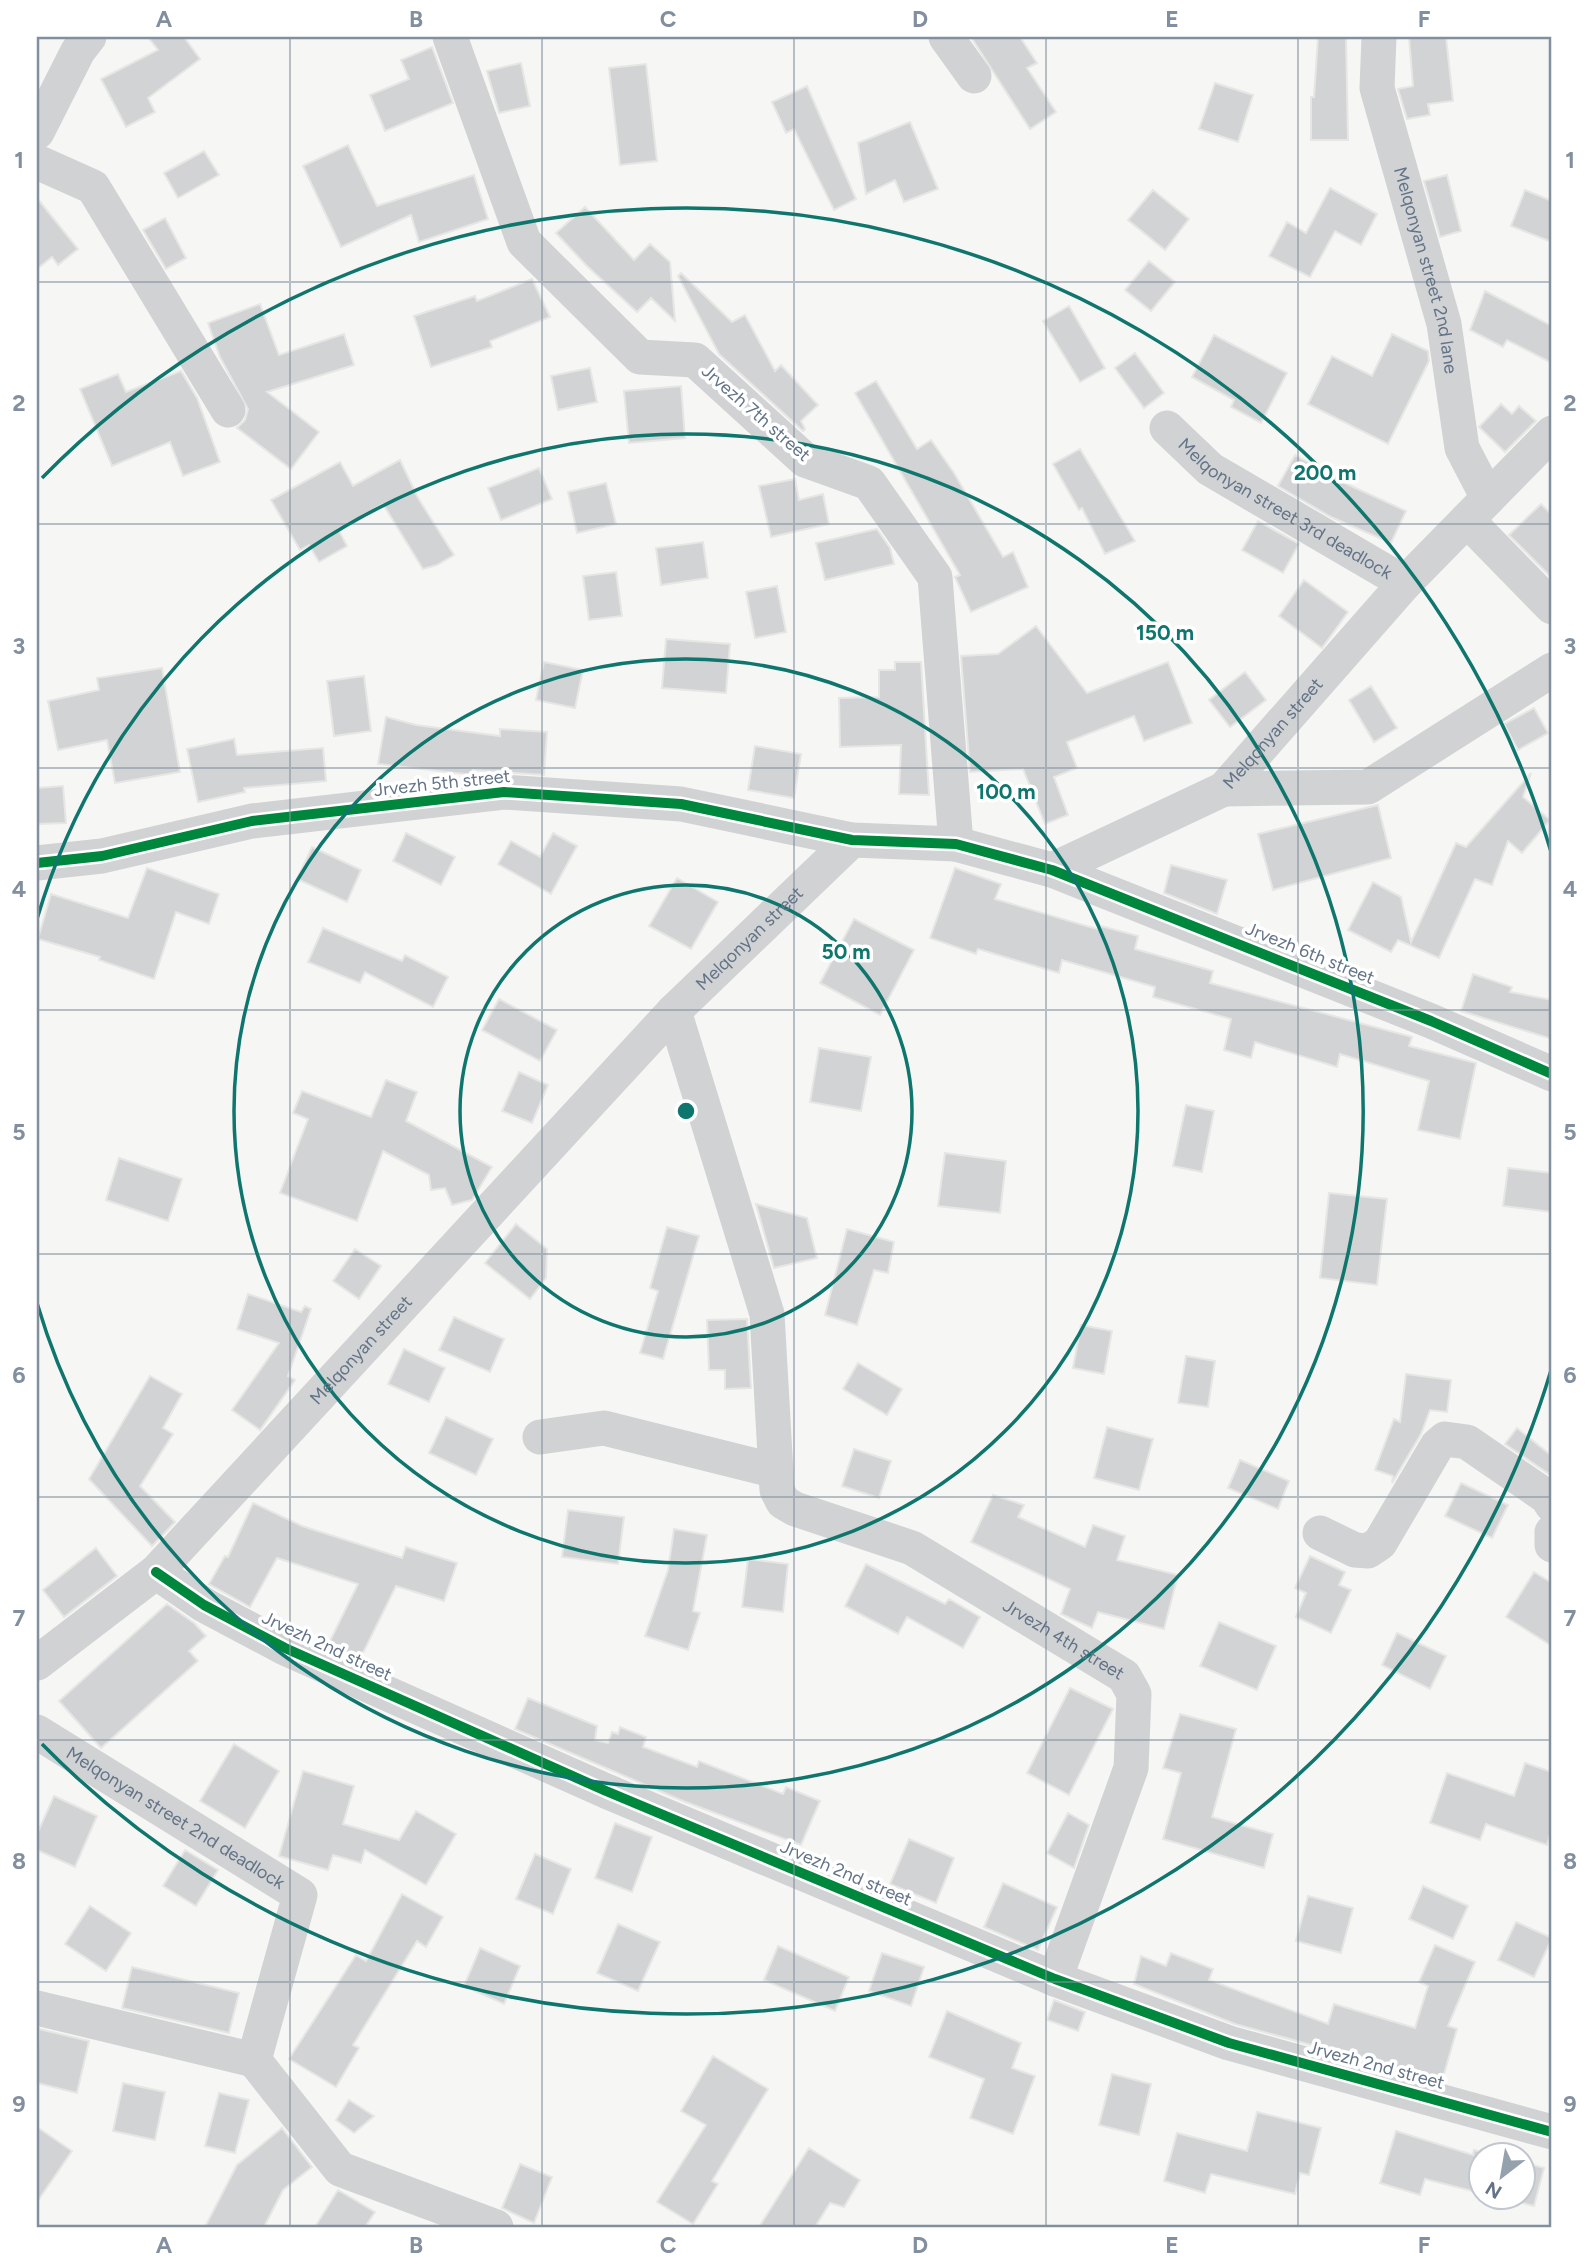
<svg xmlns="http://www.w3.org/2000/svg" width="1589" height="2264" viewBox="0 0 1589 2264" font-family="Figtree,sans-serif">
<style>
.building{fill:#d2d3d4;stroke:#e6e6e4;stroke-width:2}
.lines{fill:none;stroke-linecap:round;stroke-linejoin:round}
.minor{stroke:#d1d2d3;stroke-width:35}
.cycleway-casing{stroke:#fff;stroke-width:15}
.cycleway{stroke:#00873e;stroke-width:10}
.grid{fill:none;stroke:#828f9f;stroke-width:2;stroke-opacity:0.55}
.ring{fill:none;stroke:#0f766e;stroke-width:3.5}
.labels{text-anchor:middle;stroke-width:7;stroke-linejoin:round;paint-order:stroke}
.street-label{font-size:18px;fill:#637388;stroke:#fff}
.centre{fill:#0f766e;stroke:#fff;stroke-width:3.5}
.ring-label{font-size:21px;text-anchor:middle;font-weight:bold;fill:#0f766e;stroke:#fff;stroke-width:7;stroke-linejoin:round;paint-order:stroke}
.neatline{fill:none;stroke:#828f9f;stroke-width:2.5}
.grid-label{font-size:23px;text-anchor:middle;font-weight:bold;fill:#828f9f}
</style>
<rect width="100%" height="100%" fill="#f6f6f4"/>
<path class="building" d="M 148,37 L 184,37 L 200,59 L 148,98 L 155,112 L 126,127 L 101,79 L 158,50 Z
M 971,37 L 1020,37 L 1037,63 L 1027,68 L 1056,112 L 1030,129 Z
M 1318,37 L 1346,37 L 1348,140 L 1311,140 L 1311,97 L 1314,97 Z
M 1409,37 L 1446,37 L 1453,101 L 1428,104 L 1430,115 L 1407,119 L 1398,89 L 1413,86 Z
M 432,47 L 453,103 L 385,131 L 370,95 L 409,79 L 401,60 Z
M 521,63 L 530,106 L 499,113 L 487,71 Z
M 646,64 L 657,161 L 620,165 L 609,68 Z
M 1215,83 L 1253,95 L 1238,142 L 1199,129 Z
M 807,86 L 856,199 L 834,210 L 794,129 L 786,133 L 772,102 Z
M 910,122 L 938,189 L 904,202 L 895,180 L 866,194 L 858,143 Z
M 348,145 L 377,206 L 474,175 L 488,219 L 419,242 L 411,215 L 341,247 L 303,166 Z
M 204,151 L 219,175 L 178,198 L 164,173 Z
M 1447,175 L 1461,231 L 1440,237 L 1424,181 Z
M 1330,188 L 1377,214 L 1361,245 L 1335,231 L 1310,277 L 1269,256 L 1287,222 L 1306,233 Z
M 1153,190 L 1189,219 L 1165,250 L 1128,220 Z
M 1525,190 L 1552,201 L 1552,242 L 1511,226 Z
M 37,198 L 78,249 L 58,265 L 52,257 L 37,269 Z
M 585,207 L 634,260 L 650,244 L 670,262 L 675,321 L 651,298 L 637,312 L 587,266 L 556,233 Z
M 165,218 L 186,258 L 166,269 L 143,230 Z
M 1149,261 L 1175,282 L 1151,311 L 1125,290 Z
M 681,273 L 732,322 L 745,315 L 775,371 L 781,365 L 818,405 L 801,421 L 805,429 L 803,431 L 719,354 L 678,276 Z
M 532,279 L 550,317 L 490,341 L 492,347 L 431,367 L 414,316 L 475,296 L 477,301 Z
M 1485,291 L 1552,326 L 1552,363 L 1507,340 L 1503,347 L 1470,330 Z
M 260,304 L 279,355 L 344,334 L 354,365 L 267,392 L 319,432 L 291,469 L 237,428 L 245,420 L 248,409 L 220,357 L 208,323 Z
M 1069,306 L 1105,368 L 1080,382 L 1043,321 Z
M 1392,334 L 1428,351 L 1429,361 L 1388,444 L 1308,404 L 1332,356 L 1372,376 Z
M 1214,335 L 1287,373 L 1261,423 L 1231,407 L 1234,400 L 1192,377 Z
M 1135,353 L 1164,393 L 1144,408 L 1115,368 Z
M 590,368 L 597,402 L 558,410 L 551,376 Z
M 181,371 L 197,398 L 220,462 L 183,476 L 170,442 L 112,466 L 80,389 L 118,374 L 126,392 Z
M 876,381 L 917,449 L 931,440 L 954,473 L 1003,557 L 1013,552 L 1028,587 L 971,612 L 955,577 L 960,575 L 855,393 Z
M 681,386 L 685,438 L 629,443 L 624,391 Z
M 1501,404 L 1512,414 L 1519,406 L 1536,421 L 1505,452 L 1479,427 Z
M 1080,449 L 1135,541 L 1105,554 L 1082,508 L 1079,510 L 1053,464 Z
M 1295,455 L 1349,485 L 1406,511 L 1391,543 L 1331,517 L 1278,486 Z
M 400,460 L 418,498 L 454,555 L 437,565 L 423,569 L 383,504 L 338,529 L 347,546 L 319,562 L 309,545 L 300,550 L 271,500 L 340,462 L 353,486 Z
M 539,468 L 552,499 L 501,520 L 488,488 Z
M 795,479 L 799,500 L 823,494 L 829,524 L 771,537 L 759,486 Z
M 606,483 L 616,524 L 577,533 L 568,492 Z
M 1541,504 L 1552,515 L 1552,578 L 1509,535 Z
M 1258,521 L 1299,544 L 1283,573 L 1242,550 Z
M 877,529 L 890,548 L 894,564 L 825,580 L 816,543 Z
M 703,542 L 708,578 L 661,585 L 656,548 Z
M 616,572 L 622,616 L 589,620 L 583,576 Z
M 1304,580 L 1348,612 L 1322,648 L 1279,616 Z
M 777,586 L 786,632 L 755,638 L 746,592 Z
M 1036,626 L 1087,693 L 1168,662 L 1192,723 L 1144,741 L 1134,716 L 1067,742 L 1077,768 L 1054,777 L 1068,815 L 1045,824 L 1023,769 L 970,772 L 961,656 L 998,654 Z
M 666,639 L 730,644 L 726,693 L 662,688 Z
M 544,662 L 583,670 L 575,708 L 536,700 Z
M 895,662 L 921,662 L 929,795 L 899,794 L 901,745 L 840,747 L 839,698 L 879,697 L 879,670 L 895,670 Z
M 162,668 L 180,772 L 115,783 L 107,740 L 58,750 L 48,701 L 99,690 L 97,678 Z
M 1245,672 L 1266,700 L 1230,727 L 1209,700 Z
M 364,676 L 371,731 L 334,736 L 327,681 Z
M 1371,686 L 1397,728 L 1374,742 L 1349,700 Z
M 1534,708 L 1548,733 L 1518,750 L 1504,724 Z
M 386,717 L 416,725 L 500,736 L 500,729 L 547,732 L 544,775 L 473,770 L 473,775 L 378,764 Z
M 234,739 L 237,755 L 323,748 L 326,781 L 244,788 L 245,792 L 198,802 L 187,749 Z
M 755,746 L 801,754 L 794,798 L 748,790 Z
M 1531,773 L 1523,797 L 1550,820 L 1522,853 L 1508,841 L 1492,885 L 1475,879 L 1439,958 L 1398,940 L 1391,952 L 1348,930 L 1373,882 L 1401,897 L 1411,942 L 1456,843 L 1466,847 Z
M 63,786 L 66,823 L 37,824 L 37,788 Z
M 1378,805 L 1391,858 L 1273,890 L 1258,834 Z
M 406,833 L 455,857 L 441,885 L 393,861 Z
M 553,833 L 577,846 L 551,894 L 498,864 L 511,841 L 540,857 Z
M 312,847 L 361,870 L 347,902 L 297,879 Z
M 1171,865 L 1227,880 L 1217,914 L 1164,893 Z
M 147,868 L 219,894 L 209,924 L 176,912 L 154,979 L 99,960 L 100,957 L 38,939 L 51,894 L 128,918 Z
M 955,868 L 1001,884 L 995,899 L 1100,930 L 1101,926 L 1138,936 L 1135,949 L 1213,971 L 1210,983 L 1412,1037 L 1409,1046 L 1476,1063 L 1460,1139 L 1418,1130 L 1429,1081 L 1340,1054 L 1337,1067 L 1255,1042 L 1251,1058 L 1224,1050 L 1231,1019 L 1153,997 L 1155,987 L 1062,960 L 1059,973 L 978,949 L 976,954 L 930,938 Z
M 677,878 L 718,902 L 691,949 L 649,926 Z
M 854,919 L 914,950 L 880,1015 L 820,983 Z
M 323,928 L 402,961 L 405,955 L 448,977 L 433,1007 L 365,972 L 360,983 L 308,962 Z
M 1473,974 L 1512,987 L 1510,992 L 1552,1000 L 1552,1039 L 1461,1011 Z
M 499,999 L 557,1030 L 540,1061 L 482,1030 Z
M 819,1048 L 871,1057 L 861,1111 L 810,1102 Z
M 519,1072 L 548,1085 L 532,1123 L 502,1111 Z
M 386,1080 L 417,1092 L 406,1121 L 492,1167 L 472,1200 L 452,1205 L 445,1188 L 431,1190 L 429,1175 L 383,1151 L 357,1221 L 280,1193 L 308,1119 L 293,1113 L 302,1091 L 371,1117 Z
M 1186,1105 L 1214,1111 L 1202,1172 L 1173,1166 Z
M 945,1153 L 1006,1161 L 1000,1213 L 938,1206 Z
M 119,1158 L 182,1179 L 168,1221 L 106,1200 Z
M 1508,1168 L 1552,1173 L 1552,1212 L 1503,1206 Z
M 1329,1193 L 1387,1199 L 1377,1285 L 1320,1278 Z
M 756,1204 L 807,1218 L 817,1258 L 774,1268 Z
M 516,1224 L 547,1249 L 546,1278 L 530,1299 L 485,1263 Z
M 667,1227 L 699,1236 L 663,1359 L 640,1353 L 658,1291 L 650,1288 Z
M 847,1229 L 894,1242 L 888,1273 L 874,1270 L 857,1325 L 825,1315 Z
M 355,1249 L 381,1266 L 359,1299 L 333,1281 Z
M 248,1294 L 301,1312 L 305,1306 L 311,1309 L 288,1376 L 295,1380 L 260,1430 L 232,1410 L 279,1343 L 237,1329 Z
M 454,1317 L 504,1339 L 490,1372 L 439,1350 Z
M 747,1319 L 751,1388 L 725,1389 L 725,1370 L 709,1370 L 707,1320 Z
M 1081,1325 L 1112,1331 L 1104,1374 L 1073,1368 Z
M 404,1349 L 445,1368 L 429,1402 L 388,1384 Z
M 1186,1356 L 1215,1361 L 1208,1407 L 1178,1403 Z
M 858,1363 L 902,1389 L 887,1415 L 843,1389 Z
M 1406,1374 L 1451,1380 L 1447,1412 L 1430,1410 L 1421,1434 L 1392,1483 L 1393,1476 L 1375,1470 L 1394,1419 L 1400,1422 Z
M 150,1376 L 182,1394 L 163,1428 L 173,1434 L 140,1486 L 175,1522 L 152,1546 L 89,1479 Z
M 446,1417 L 493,1439 L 476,1475 L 429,1453 Z
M 1107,1427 L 1153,1439 L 1139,1490 L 1094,1478 Z
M 1517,1428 L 1552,1456 L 1552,1476 L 1505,1444 Z
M 854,1449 L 891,1461 L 879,1498 L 842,1486 Z
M 1240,1460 L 1289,1481 L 1278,1509 L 1228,1488 Z
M 1461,1483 L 1508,1505 L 1492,1538 L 1445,1516 Z
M 993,1495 L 1024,1505 L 1018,1517 L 1085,1547 L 1093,1525 L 1125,1536 L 1117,1560 L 1178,1575 L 1164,1629 L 1098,1612 L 1092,1628 L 1061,1614 L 1070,1589 L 971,1542 Z
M 253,1503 L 302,1526 L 402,1558 L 406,1547 L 457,1563 L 444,1601 L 396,1586 L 360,1659 L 328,1645 L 358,1584 L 277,1558 L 250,1607 L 209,1584 L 225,1556 L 228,1557 Z
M 568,1510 L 624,1517 L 618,1564 L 562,1557 Z
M 674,1529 L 707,1535 L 693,1611 L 700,1613 L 688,1650 L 645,1636 L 668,1570 Z
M 96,1548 L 117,1576 L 64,1617 L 43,1590 Z
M 1310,1556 L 1345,1572 L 1339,1585 L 1351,1590 L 1331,1633 L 1296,1617 L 1306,1593 L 1295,1588 Z
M 748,1559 L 788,1564 L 783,1612 L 742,1607 Z
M 866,1564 L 945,1604 L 949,1599 L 980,1617 L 963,1648 L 907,1617 L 898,1634 L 845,1606 Z
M 1534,1572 L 1552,1583 L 1552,1646 L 1506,1617 Z
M 167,1604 L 194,1623 L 206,1636 L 189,1651 L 198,1661 L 101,1748 L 59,1701 Z
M 1219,1622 L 1276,1646 L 1257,1690 L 1200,1666 Z
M 1397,1633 L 1446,1656 L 1430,1689 L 1382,1665 Z
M 1070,1688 L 1113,1709 L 1069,1795 L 1027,1773 Z
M 528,1698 L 597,1726 L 595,1740 L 608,1743 L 612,1732 L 618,1734 L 620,1727 L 646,1737 L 643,1747 L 697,1767 L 699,1761 L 783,1794 L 786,1787 L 820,1801 L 801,1845 L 683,1801 L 515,1729 Z
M 1180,1714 L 1236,1729 L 1212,1817 L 1273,1834 L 1264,1868 L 1163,1839 L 1181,1773 L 1163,1768 Z
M 234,1744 L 279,1771 L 245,1828 L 200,1801 Z
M 1525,1763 L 1552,1772 L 1552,1827 L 1547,1845 L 1486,1824 L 1480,1840 L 1430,1823 L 1447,1773 L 1514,1796 Z
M 303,1771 L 354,1786 L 343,1824 L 399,1840 L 416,1811 L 456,1834 L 426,1885 L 365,1850 L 361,1863 L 333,1855 L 328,1870 L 279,1856 Z
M 54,1796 L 97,1816 L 75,1867 L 37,1850 L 37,1834 Z
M 1068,1813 L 1089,1825 L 1074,1868 L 1047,1853 Z
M 615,1823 L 652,1837 L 632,1892 L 595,1878 Z
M 909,1839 L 954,1858 L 936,1903 L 890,1884 Z
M 185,1850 L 218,1870 L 196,1906 L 163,1886 Z
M 535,1854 L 571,1869 L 553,1914 L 516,1899 Z
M 1003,1883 L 1057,1907 L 1038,1950 L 984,1927 Z
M 1423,1886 L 1468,1906 L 1453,1939 L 1409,1919 Z
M 402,1894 L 443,1917 L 426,1947 L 417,1941 L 353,2045 L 359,2048 L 336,2087 L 289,2059 L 356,1955 L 366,1961 Z
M 1308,1896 L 1353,1908 L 1341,1953 L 1296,1941 Z
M 90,1906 L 131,1933 L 106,1971 L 65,1944 Z
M 1516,1922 L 1552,1938 L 1534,1977 L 1498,1960 Z
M 618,1924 L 660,1942 L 638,1991 L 597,1973 Z
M 1435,1945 L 1475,1962 L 1448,2026 L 1457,2029 L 1442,2081 L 1235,2024 L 1134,1984 L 1141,1956 L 1166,1966 L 1171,1953 L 1213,1969 L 1209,1980 L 1328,2024 L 1334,2004 L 1415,2028 L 1428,1986 L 1419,1982 Z
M 778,1946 L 849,1977 L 835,2011 L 764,1980 Z
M 480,1948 L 520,1966 L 504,2004 L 464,1986 Z
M 882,1953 L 924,1967 L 911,2006 L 869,1991 Z
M 132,1967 L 239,1993 L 229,2033 L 122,2008 Z
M 1054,2000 L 1085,2012 L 1078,2031 L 1047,2020 Z
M 947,2011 L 1021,2043 L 1012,2068 L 1035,2076 L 1013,2134 L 970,2118 L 984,2079 L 929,2057 Z
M 39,2029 L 89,2041 L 77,2093 L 37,2083 Z
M 713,2056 L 768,2089 L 712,2181 L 718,2184 L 693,2224 L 657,2202 L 706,2125 L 681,2111 Z
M 1112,2074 L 1151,2084 L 1139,2135 L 1099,2125 Z
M 123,2083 L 165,2092 L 155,2140 L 113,2131 Z
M 219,2093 L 249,2100 L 235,2153 L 205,2146 Z
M 349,2100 L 374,2116 L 354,2133 L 336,2120 Z
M 1257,2112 L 1321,2128 L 1309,2175 L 1300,2173 L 1295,2194 L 1211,2174 L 1205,2193 L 1164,2181 L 1177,2133 L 1247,2151 Z
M 37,2127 L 72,2151 L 37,2202 Z
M 282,2128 L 312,2167 L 283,2190 L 264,2227 L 205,2227 L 237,2165 Z
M 1396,2131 L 1473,2155 L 1474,2150 L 1495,2155 L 1480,2155 L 1480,2193 L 1425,2179 L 1420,2195 L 1380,2183 Z
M 809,2148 L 860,2180 L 844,2207 L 830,2203 L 815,2227 L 759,2227 Z
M 1522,2162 L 1544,2168 L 1534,2206 L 1500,2197 L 1522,2197 Z
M 520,2164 L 552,2177 L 534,2223 L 502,2208 Z
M 338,2190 L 375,2212 L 365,2227 L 315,2227 Z"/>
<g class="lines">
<g class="minor">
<path d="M 450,37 L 524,242 L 640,357 L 695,360 L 805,460 L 869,483 L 935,577 L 956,844"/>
<path d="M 946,37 L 974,76"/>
<path id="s1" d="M 1379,37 L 1377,88 L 1444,324 L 1462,448 L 1488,498"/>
<path d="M 37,132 L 78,51 L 89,37"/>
<path d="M 37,162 L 93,187 L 228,410"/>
<path id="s2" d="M 1167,428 L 1210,469 L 1405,583"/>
<path d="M 1467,520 L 1552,607"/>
<path d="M 1224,789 L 1368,787 L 1552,670"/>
<path d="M 37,863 L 102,856 L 252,821 L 504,792 L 681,804 L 852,840 L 956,844 L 1052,870 L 1431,1021 L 1552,1074"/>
<path id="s3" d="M 1052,870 L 1224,789 L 1405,583 L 1552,433"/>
<path id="s4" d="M 674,1011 L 767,1314 L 777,1490 L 783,1502 L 795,1509 L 912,1548 L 1124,1676 L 1134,1694 L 1131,1768 L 1055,1979"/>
<path d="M 540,1437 L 604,1428 L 776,1471"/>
<path d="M 1552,1532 L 1552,1545"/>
<path d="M 1320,1533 L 1355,1550 L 1368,1551 L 1380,1543 L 1437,1446 L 1445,1439 L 1467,1442 L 1547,1497 L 1552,1505"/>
<path d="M 156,1572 L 204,1605 L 285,1648 L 606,1791 L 1055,1979 L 1229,2043 L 1552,2132"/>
<path id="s5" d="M 37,1663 L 156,1572 L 674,1011 L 852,840"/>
<path id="s6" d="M 37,1732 L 300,1895 L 254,2060 L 340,2169 L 496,2227"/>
<path d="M 37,2008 L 254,2060"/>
</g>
<defs>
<path id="cycleway" d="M 37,863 L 102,856 L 252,821 L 504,792 L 681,804 L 852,840 L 956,844 L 1052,870 L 1431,1021 L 1552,1074
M 156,1572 L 204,1605 L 285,1648 L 606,1791 L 1055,1979 L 1229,2043 L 1552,2132"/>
</defs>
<use href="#cycleway" class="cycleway-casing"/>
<use href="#cycleway" class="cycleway"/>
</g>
<path class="grid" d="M 290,37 L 290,2227M 542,37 L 542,2227M 794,37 L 794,2227M 1046,37 L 1046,2227M 1298,37 L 1298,2227M 37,282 L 1552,282M 37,524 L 1552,524M 37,768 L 1552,768M 37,1010 L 1552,1010M 37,1254 L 1552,1254M 37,1497 L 1552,1497M 37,1740 L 1552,1740M 37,1982 L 1552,1982"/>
<g class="ring">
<circle cx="686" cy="1111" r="226"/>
<circle cx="686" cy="1111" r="452"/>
<path d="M37 919A677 677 0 1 1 37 1303"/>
<path d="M1552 1367A903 903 0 0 1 42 1744M42 478A903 903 0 0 1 1552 855"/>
</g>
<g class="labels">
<g class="street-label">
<text dy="6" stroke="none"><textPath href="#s1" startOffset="240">Melqonyan street 2nd lane</textPath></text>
<text transform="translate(756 413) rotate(41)" y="6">Jrvezh 7th street</text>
<text dy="6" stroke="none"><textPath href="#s2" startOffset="144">Melqonyan street 3rd deadlock</textPath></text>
<text dy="6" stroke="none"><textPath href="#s3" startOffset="264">Melqonyan street</textPath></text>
<text transform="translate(442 783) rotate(-6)" y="6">Jrvezh 5th street</text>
<text dy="6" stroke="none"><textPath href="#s5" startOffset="1018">Melqonyan street</textPath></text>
<text transform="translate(1310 953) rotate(22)" y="6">Jrvezh 6th street</text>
<text dy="6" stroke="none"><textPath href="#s5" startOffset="452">Melqonyan street</textPath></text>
<text dy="6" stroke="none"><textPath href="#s4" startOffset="821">Jrvezh 4th street</textPath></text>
<text transform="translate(327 1646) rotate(25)" y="6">Jrvezh 2nd street</text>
<text dy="6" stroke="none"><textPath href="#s6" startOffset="163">Melqonyan street 2nd deadlock</textPath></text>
<text transform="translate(846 1873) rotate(23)" y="6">Jrvezh 2nd street</text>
<text transform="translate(1376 2065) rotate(15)" y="6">Jrvezh 2nd street</text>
</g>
</g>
<circle cx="686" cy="1111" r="10" class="centre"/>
<g class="ring-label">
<text x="1325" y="480">200 m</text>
<text x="1165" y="640">150 m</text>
<text x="1006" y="799">100 m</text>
<text x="846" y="959">50 m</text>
</g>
<rect width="1589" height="2264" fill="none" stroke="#ffffff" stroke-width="77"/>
<g transform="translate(1502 2176) rotate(211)"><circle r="33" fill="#ffffff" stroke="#c1c7cf" stroke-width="2"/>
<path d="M0-5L12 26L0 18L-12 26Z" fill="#96a1ae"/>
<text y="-10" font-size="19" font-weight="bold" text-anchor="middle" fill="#637388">N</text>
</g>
<rect x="38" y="38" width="1512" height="2188" class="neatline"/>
<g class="grid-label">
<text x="164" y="27">A</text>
<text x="416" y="27">B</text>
<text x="668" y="27">C</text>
<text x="920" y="27">D</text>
<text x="1172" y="27">E</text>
<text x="1424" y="27">F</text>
<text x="19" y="168">1</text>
<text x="1570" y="168">1</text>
<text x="19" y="411">2</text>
<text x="1570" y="411">2</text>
<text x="19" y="654">3</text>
<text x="1570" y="654">3</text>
<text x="19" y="897">4</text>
<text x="1570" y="897">4</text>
<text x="19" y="1140">5</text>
<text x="1570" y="1140">5</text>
<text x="19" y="1383">6</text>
<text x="1570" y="1383">6</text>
<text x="19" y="1626">7</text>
<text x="1570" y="1626">7</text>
<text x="19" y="1869">8</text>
<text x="1570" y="1869">8</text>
<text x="19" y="2112">9</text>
<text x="1570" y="2112">9</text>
<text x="164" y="2253">A</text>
<text x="416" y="2253">B</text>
<text x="668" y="2253">C</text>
<text x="920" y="2253">D</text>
<text x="1172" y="2253">E</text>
<text x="1424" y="2253">F</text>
</g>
</svg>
